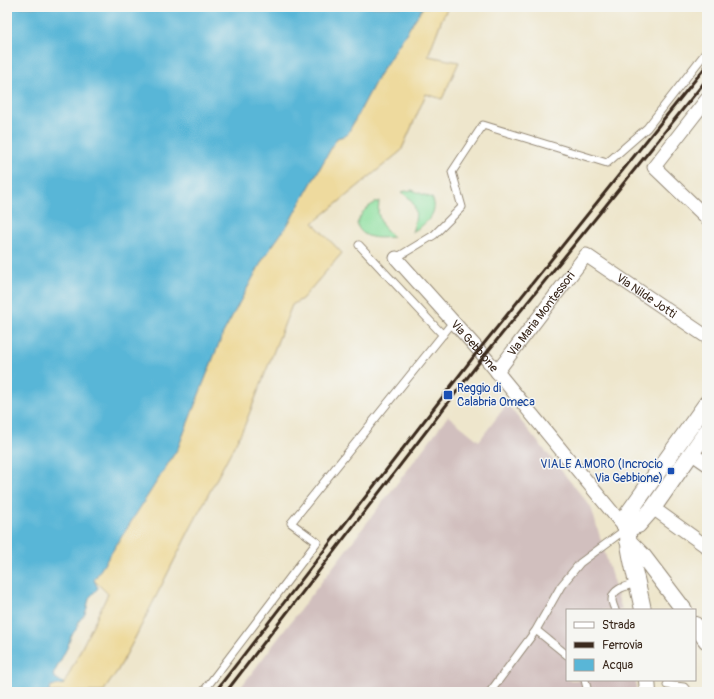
<svg xmlns="http://www.w3.org/2000/svg" width="714" height="699" viewBox="0 0 714 699" font-family="Pangolin,sans-serif">
<style>
.industrial{fill:#d1bfbe}
.green{fill:#8fe0a0;stroke:#65855f}
.sand{fill:#eeda9e;stroke:#94825e}
.water{fill:#59b6d7;stroke:#4a707a}
.lines{fill:none;stroke-linecap:round;stroke-linejoin:round}
.service-casing{stroke:#948875;stroke-width:9}
.minor-casing{stroke:#948875;stroke-width:15}
.tertiary-casing{stroke:#948875;stroke-width:18}
.service{stroke:#fff;stroke-width:7}
.minor{stroke:#fff;stroke-width:13}
.tertiary{stroke:#fff;stroke-width:16}
.rail{stroke:#3b2a1e;stroke-width:3}
.transit-dot{fill:#1a4fb4;stroke:#f6f6f2;stroke-width:1.5}
.labels{text-anchor:middle;stroke-width:3;stroke-linejoin:round;paint-order:stroke}
.street-label{font-size:12px;fill:#3b2a1e;stroke:#f6f6f2}
.transit-label{font-size:12px;fill:#164399;stroke:#f6f6f2;text-anchor:start}
</style>
<rect width="100%" height="100%" fill="#f6f6f2"/>
<filter id="ink" filterUnits="userSpaceOnUse"><feTurbulence type="fractalNoise" baseFrequency=".025" numOctaves="2"/><feDisplacementMap in="SourceGraphic" scale="8" xChannelSelector="R" yChannelSelector="G"/><feConvolveMatrix kernelMatrix="1 2 1 2 8 2 1 2 1" color-interpolation-filters="sRGB"/></filter>
<filter id="wash" filterUnits="userSpaceOnUse"><feTurbulence type="fractalNoise" baseFrequency=".012" numOctaves="4" result="noise"/><feDisplacementMap in="SourceGraphic" scale="16" xChannelSelector="R" yChannelSelector="G"/><feGaussianBlur stdDeviation="0.9" result="paint"/><feColorMatrix in="noise" values="0 0 0 0 0 0 0 0 0 0 0 0 0 0 0 0 0 1.4 0 .05"/><feComposite in="paint" operator="in"/></filter>
<g filter="url(#wash)">
<rect width="100%" height="100%" fill="#eee6cc"/>
<path class="industrial" d="M 507,404 L 591,507 L 622,610 L 567,610 L 567,680 L 636,680 L 636,692 L 237,692 L 405,473 L 448,416 L 479,441 Z"/>
<path class="green" d="M 412,190 L 432,198 C 433,200 435,205 434,208 C 433,219 421,227 412,232 C 418,215 418,202 401,192 Z
M 379,201 L 378,213 L 382,225 L 393,237 C 383,238 367,240 360,230 C 358,228 358,226 357,224 C 362,211 366,207 379,201 Z"/>
<path class="sand" d="M 423,7 L 448,7 L 442,19 L 428,56 L 459,62 L 442,99 L 426,94 L 401,151 L 313,223 L 342,253 L 302,299 L 292,305 L 244,427 L 189,531 L 134,640 L 118,670 L 103,692 L 49,692 L 51,686 L 64,684 L 108,594 L 94,580 L 178,448 L 223,333 L 263,259 L 288,224 L 337,138 L 347,135 L 379,75 Z"/>
<path class="water" d="M 7,7 L 423,7 L 379,75 L 347,135 L 337,138 L 288,224 L 263,259 L 223,333 L 178,448 L 94,580 L 98,588 L 89,598 L 87,608 L 85,614 L 79,621 L 77,628 L 71,636 L 68,646 L 53,675 L 55,678 L 57,679 L 64,684 L 51,686 L 49,692 L 7,692 Z"/>
</g>
<g filter="url(#ink)">
<g class="lines">
<defs>
<path id="service" d="M 359,245 L 443,335
M 396,258 L 434,235 L 462,207 L 452,172 L 483,125 L 607,163 L 647,128 L 707,51
M 615,610 C 614,607 612,603 612,600 C 612,588 628,586 637,583
M 536,630 L 561,586 L 580,563 L 626,529
M 585,680 L 588,692
M 667,685 L 684,687 L 688,692
M 203,692 L 317,542 L 291,523 L 453,322
M 490,692 L 536,630 L 567,655"/>
<g id="minor">
<path d="M 707,99 L 654,167 L 707,218"/>
<path id="s1" d="M 396,258 L 484,356 L 626,529"/>
<path id="s2" d="M 497,372 L 586,255 L 707,337"/>
<path d="M 691,453 L 707,464"/>
<path d="M 653,508 L 707,547"/>
</g>
<path id="tertiary" d="M 626,529 L 638,525 L 653,508 L 707,431
M 628,541 L 643,556 L 684,610
M 643,610 C 637,579 626,546 627,515 L 707,403
M 695,625 L 707,641
M 647,680 L 648,692"/>
</defs>
<use href="#service" class="service-casing"/>
<use href="#minor" class="minor-casing"/>
<use href="#tertiary" class="tertiary-casing"/>
<use href="#service" class="service"/>
<use href="#minor" class="minor"/>
<use href="#tertiary" class="tertiary"/>
<path class="rail" d="M 215,692 L 478,351 L 707,65
M 226,692 L 484,356 L 599,214 L 707,79"/>
</g>
</g>
<g class="transit-dot">
<rect x="443" y="390" width="10" height="10" rx="2"/>
<rect x="667" y="467" width="8" height="8" rx="2"/>
</g>
<g class="labels">
<g class="street-label">
<text dy="4" stroke="none"><textPath href="#s2" startOffset="220">Via Nilde Jotti</textPath></text>
<text dy="4" stroke="none"><textPath href="#s2" startOffset="73">Via Maria Montessori</textPath></text>
<text dy="4" stroke="none"><textPath href="#s1" startOffset="118">Via Gebbione</textPath></text>
</g>
<g class="transit-label">
<text x="457" y="392">Reggio di<tspan x="457" dy="14">Calabria Omeca</tspan></text>
<text x="663" y="468" text-anchor="end">VIALE A.MORO (Incrocio<tspan x="663" dy="14">Via Gebbione)</tspan></text>
</g>
</g>
<rect width="714" height="699" fill="none" stroke="#f6f6f2" stroke-width="24"/>
<rect x="566" y="609" width="130" height="72" fill="#f6f6f2" stroke="#aba49d"/>
<rect x="574" y="622" width="20" height="6" fill="#ffffff" stroke="#aba49d"/>
<text x="602" y="629" font-size="12" fill="#3b2a1e">Strada</text>
<rect x="574" y="642" width="20" height="6" fill="#3b2a1e" stroke="#aba49d"/>
<text x="602" y="649" font-size="12" fill="#3b2a1e">Ferrovia</text>
<rect x="574" y="659" width="20" height="12" fill="#59b6d7" stroke="#aba49d"/>
<text x="602" y="669" font-size="12" fill="#3b2a1e">Acqua</text>
</svg>
